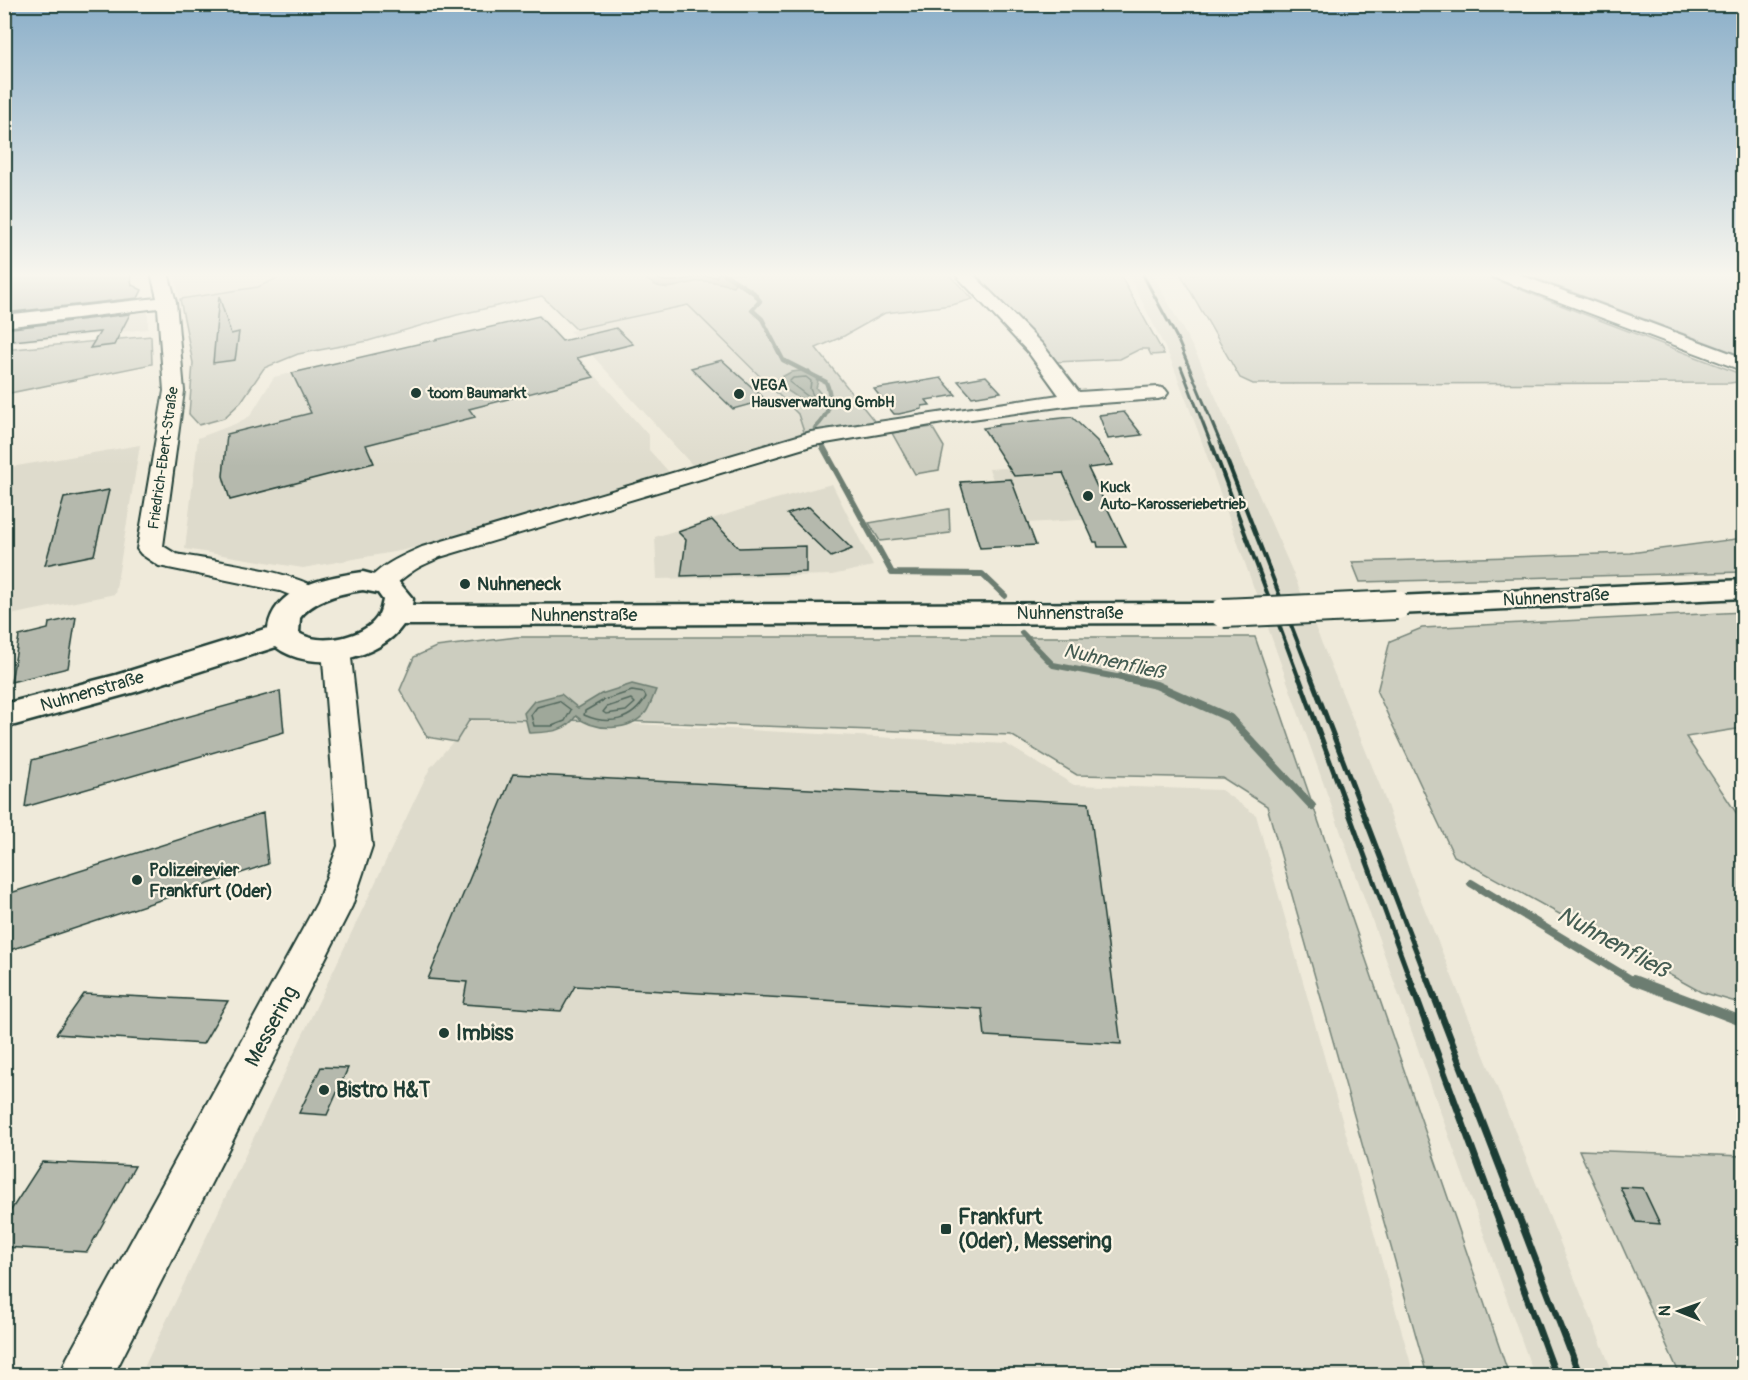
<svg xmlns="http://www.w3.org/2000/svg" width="1748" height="1380" viewBox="0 0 1748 1380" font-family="Pangolin,sans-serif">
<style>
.built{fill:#dedbcc}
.green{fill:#cccdbf;stroke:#76857a;stroke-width:1.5}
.water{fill:#9fa89a;stroke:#6c7d71;stroke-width:1.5}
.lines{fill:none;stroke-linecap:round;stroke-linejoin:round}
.shore{stroke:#52685d;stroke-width:1.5}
.stream-far3{stroke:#6c7d71;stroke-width:4.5}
.stream-far2{stroke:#6c7d71;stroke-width:6}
.stream-far1{stroke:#6c7d71;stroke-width:8}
.stream{stroke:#6c7d71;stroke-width:10}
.building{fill:#b5b9ad;stroke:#1f3d34;stroke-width:1.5}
.minor-casing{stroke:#1f3d34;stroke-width:4}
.major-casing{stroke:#1f3d34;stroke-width:5}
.minor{fill:#fcf5e5;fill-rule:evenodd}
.major{fill:#fcf5e5;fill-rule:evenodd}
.rail-far3{stroke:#1f3d34;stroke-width:3}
.rail-far2{stroke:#1f3d34;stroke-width:4}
.rail-far1{stroke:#1f3d34;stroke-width:5}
.rail{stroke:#1f3d34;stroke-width:7}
.major-bridge-casing{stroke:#1f3d34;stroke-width:32;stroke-linecap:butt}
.major-bridge{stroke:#fcf5e5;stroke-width:28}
.poi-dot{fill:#1f3d34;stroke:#fcf5e5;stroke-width:2}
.labels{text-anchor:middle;stroke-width:4.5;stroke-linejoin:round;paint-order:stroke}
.far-poi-label{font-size:15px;font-weight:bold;fill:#1f3d34;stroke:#fcf5e5;text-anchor:start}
.far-street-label{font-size:15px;fill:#1f3d34;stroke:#fcf5e5}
.poi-label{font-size:18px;font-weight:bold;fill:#1f3d34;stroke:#fcf5e5;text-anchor:start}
.street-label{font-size:18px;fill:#1f3d34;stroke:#fcf5e5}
.water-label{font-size:20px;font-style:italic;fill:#455d53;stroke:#fcf5e5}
.near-street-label{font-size:21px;fill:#1f3d34;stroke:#fcf5e5}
.near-poi-label{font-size:21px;font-weight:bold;fill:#1f3d34;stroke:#fcf5e5;text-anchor:start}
.near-water-label{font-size:24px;font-style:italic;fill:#455d53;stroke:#fcf5e5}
</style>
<rect width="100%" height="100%" fill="#efeada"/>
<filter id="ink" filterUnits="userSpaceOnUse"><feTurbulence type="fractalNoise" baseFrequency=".0167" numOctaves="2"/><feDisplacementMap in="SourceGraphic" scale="12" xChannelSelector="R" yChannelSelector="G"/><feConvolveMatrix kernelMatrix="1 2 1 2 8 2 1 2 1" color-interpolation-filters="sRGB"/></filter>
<g filter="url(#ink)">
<path class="built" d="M 174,273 L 288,273 L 258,287 L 180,299 Z
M 1128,273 L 1152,273 L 1199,359 L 1291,568 L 1381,788 L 1414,883 L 1614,1375 L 1534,1375 L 1198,431 L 1171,360 Z
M 688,305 L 798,414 L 805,435 L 694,467 L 570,331 Z
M 148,310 L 148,329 L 5,344 L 4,325 Z
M 542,315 L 649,436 L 649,450 L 669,472 L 405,550 L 303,568 L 185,549 L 198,438 L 235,424 L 250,416 L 274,377 Z
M 140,445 L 115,594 L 5,616 L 5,468 Z
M 1086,462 L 1113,518 L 1010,524 L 989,469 Z
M 832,484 L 873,566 L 832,575 L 657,579 L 655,537 L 772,500 Z
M 472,720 L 617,723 L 1006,744 L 1074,785 L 1221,790 L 1256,815 L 1414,1375 L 140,1376 L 430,768 Z"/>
<path class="green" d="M 288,273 L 645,273 L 644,276 C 675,300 674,280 704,281 C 713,281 724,284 733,285 L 736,282 L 720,273 L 947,273 L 973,299 L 952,305 L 885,313 L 844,336 L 816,348 L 875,422 L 805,435 L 798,414 L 688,305 L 576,329 L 542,296 L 457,315 L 368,341 L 298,354 L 264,368 L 241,402 L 224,418 L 199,425 L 189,414 L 193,363 L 180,299 L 258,287 Z
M 970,273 L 1119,273 L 1164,354 L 1151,355 L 1148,349 L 1140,349 L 1120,359 L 1055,362 Z
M 1180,273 L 1477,273 L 1743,375 L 1743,381 L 1730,383 L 1253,384 L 1240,378 Z
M 1521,273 L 1743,273 L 1743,356 Z
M 151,336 L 152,364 L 5,394 L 4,350 Z
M 932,427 L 944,447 L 939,470 L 915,474 L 892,433 Z
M 949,509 L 950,533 L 880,541 L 869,523 Z
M 1743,538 L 1743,572 L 1360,582 L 1352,562 L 1630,553 Z
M 1743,612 L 1743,728 L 1686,737 L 1743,823 L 1743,1004 L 1701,992 L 1454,856 L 1377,692 L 1390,641 L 1422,628 Z
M 517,637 L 1255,637 L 1509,1375 L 1427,1375 L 1267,806 L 1223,778 L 1077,775 L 1011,735 L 621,721 L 470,719 L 456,742 L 427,737 L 400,690 L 414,657 L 436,647 Z
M 1579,1150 L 1743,1156 L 1743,1375 L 1680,1375 Z"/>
<path class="water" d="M 645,273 L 720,273 L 736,282 L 733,286 C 723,284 711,280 701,281 C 679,284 660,296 644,276 Z
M 809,370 L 818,381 L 816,388 L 823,396 L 819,404 C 806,408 794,392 780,387 L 778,379 L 791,372 Z
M 632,684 L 656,690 C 653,697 650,706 646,712 C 630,732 594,732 576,716 C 565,733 549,732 529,733 L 524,713 L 534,701 L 561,694 L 578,708 L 601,694 Z"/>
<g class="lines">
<path class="shore" d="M 650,273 C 667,292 694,272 716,277 L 719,273
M 806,377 L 811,381 L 810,389 L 813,395 L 810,398 L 789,382 L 793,378 Z
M 632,691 L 644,693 L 646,697 C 632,721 609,726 584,715 L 585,711 L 604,700 Z
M 631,699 L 635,703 L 626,711 L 606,714 L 603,712 L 607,707 Z
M 559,701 L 571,710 L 565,721 L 552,726 L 534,726 L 531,715 L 537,707 Z"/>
<path class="stream-far3" d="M 723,273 L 754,293 L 760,301 L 752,310 L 762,319 L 783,360 L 826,382 C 834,401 829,414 815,428 L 816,433
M 821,444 L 824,449"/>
<path class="stream-far2" d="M 823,447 L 892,573 L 982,574 L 1005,596
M 1022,633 L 1053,665 L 1127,679"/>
<path class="stream-far1" d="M 1121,677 L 1156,685 L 1230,718 L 1312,806
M 1471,883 L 1635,982"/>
<path class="stream" d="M 1633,980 L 1744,1022"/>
</g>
<path class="building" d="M 4,273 L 130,273 L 132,285 L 142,290 L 138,298 L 4,313 Z
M 219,296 L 231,334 L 239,332 L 235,360 L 213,363 Z
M 130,314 L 114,345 L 90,348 L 100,332 L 4,342 L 4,329 Z
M 539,316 L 562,341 L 616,328 L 633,344 L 577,358 L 594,377 L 469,409 L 475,417 L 366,445 L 374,463 L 230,500 L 223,476 L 227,434 L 311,413 L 292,373 Z
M 722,360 L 766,400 L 733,409 L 691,368 Z
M 986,376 L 1001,392 L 972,397 L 958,381 Z
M 941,378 L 956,395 L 926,400 L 930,405 L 922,406 L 922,409 L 899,414 L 894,414 L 874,389 Z
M 1124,412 L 1142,435 L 1108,439 L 1099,415 Z
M 1072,417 L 1097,441 L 1113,465 L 1088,468 L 1126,547 L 1098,547 L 1097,542 L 1094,542 L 1063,473 L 1014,476 L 983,428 L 997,426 L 995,425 Z
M 1011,479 L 1036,545 L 980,548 L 960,482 Z
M 109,490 L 94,555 L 45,565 L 64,498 Z
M 809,507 L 852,549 L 831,557 L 787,514 Z
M 712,520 L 739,548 L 806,546 L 806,572 L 681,576 L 686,540 L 678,532 Z
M 76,617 L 68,668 L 11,682 L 19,636 L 48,629 L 49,623 Z
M 280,691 L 284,732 L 25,807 L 32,760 Z
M 513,774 L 1089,803 L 1121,1044 L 985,1036 L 982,1009 L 575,986 L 561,1011 L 463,1004 L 467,982 L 428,979 Z
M 263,813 L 268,864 L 4,952 L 4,895 Z
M 84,994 L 228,1001 L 203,1044 L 56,1034 Z
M 321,1067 L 348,1068 L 327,1115 L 299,1113 Z
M 42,1162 L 135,1166 L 87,1252 L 4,1247 L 4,1221 Z
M 1620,1187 L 1643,1188 L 1660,1224 L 1636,1222 Z"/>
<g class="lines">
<defs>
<path id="minor" d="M 151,273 L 168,273 L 176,302 L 184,391 L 163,546 L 176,554 C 206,560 308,572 324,595 L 320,601 L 310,603 L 280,591 L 159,566 L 141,554 L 137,549 L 164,391 L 158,308 L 4,327 L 4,315 L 157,298 Z
M 954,273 L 972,273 L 1042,344 L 1079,392 L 1158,387 L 1165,389 L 1168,393 L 1165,397 L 1158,399 L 1073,405 L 943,423 L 814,445 L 440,557 C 431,562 421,565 413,571 C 397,581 389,595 370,590 L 366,584 C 378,566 402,556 422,547 L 811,432 L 1059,395 L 1028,352 Z
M 1491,273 L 1515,273 L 1744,358 L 1744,371 L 1493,277 Z
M 336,640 L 346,642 L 350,649 L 372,846 L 352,906 L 113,1376 L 60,1376 L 67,1358 L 317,903 L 338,846 L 322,649 L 326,642 Z"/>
<path id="major" d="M 363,572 L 398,581 L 413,599 L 412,605 L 1223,603 L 1234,606 L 1238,613 L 1234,620 L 1223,623 L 403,625 C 379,660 311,674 276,647 L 135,692 L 4,728 L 4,704 L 116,675 L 268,628 C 275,586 327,577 363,572 ZM 363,590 L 378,593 L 383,600 C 382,604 381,610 379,614 C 368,637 320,647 299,633 L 300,618 C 314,599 341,593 363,590 Z
M 1744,580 L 1744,598 L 1397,614 L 1386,612 L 1382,605 L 1386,598 L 1397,596 Z"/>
</defs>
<use href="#minor" class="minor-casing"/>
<use href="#major" class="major-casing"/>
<use href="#minor" class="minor"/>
<use href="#major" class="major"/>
<path class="rail-far3" d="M 1142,273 L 1177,338 L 1223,449
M 1181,367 L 1213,449"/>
<path class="rail-far2" d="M 1213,447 L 1299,679
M 1222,447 L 1312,679"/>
<path class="rail-far1" d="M 1299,677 L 1411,982
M 1311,677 L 1428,982"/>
<path class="rail" d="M 1410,980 L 1556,1376
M 1428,980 L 1580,1376"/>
<defs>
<path id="major-bridge" d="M 1223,613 L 1397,605"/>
</defs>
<use href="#major-bridge" class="major-bridge-casing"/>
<use href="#major-bridge" class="major-bridge"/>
</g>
</g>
<linearGradient id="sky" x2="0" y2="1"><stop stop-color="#8bafc9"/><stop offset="0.59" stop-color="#f8f6ee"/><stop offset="1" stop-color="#f8f6ee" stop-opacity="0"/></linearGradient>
<rect width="1748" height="466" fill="url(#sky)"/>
<g class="poi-dot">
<circle cx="416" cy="393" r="6"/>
<circle cx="739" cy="394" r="6"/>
<circle cx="1088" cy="496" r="6"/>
<circle cx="465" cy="584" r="6"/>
<circle cx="137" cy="880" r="6"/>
<circle cx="444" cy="1033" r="6"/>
<circle cx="324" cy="1090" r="6"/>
<rect x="940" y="1223" width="12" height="12" rx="3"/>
</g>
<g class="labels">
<g class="far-poi-label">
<text x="751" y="390">VEGA<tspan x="751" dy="17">Hausverwaltung GmbH</tspan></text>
<text x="428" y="398">toom Baumarkt</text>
<text x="1100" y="492">Kuck<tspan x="1100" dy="17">Auto-Karosseriebetrieb</tspan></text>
</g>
<g class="far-street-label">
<text transform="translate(163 458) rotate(-82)" y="5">Friedrich-Ebert-Straße</text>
</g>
<g class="poi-label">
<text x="477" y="590">Nuhneneck</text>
<text x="149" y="876">Polizeirevier<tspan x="149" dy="21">Frankfurt (Oder)</tspan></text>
</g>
<g class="street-label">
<text transform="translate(1556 597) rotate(-3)" y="6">Nuhnenstraße</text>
<text x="1070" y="619">Nuhnenstraße</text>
<text x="584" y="621">Nuhnenstraße</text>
<text transform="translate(92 691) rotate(-16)" y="6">Nuhnenstraße</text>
</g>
<g class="water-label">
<text transform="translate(1114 661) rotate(13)" y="7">Nuhnenfließ</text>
</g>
<g class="near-street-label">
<text transform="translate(271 1026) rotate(-62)" y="7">Messering</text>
</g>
<g class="near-poi-label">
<text x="456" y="1040">Imbiss</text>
<text x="336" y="1097">Bistro H&amp;T</text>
<text x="958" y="1224">Frankfurt<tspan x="958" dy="24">(Oder), Messering</tspan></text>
</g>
<g class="near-water-label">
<text transform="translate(1613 942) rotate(29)" y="8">Nuhnenfließ</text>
</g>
</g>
<rect width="1748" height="1380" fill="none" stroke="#fcf5e5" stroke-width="24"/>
<rect x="12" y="12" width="1724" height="1356" fill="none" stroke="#1f3d34" stroke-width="2" filter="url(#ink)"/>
<g transform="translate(1679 1311) rotate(271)" stroke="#fcf5e5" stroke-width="4.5" paint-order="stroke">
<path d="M0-4.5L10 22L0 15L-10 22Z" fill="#1f3d34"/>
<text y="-9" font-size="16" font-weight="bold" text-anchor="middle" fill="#1f3d34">N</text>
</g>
</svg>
